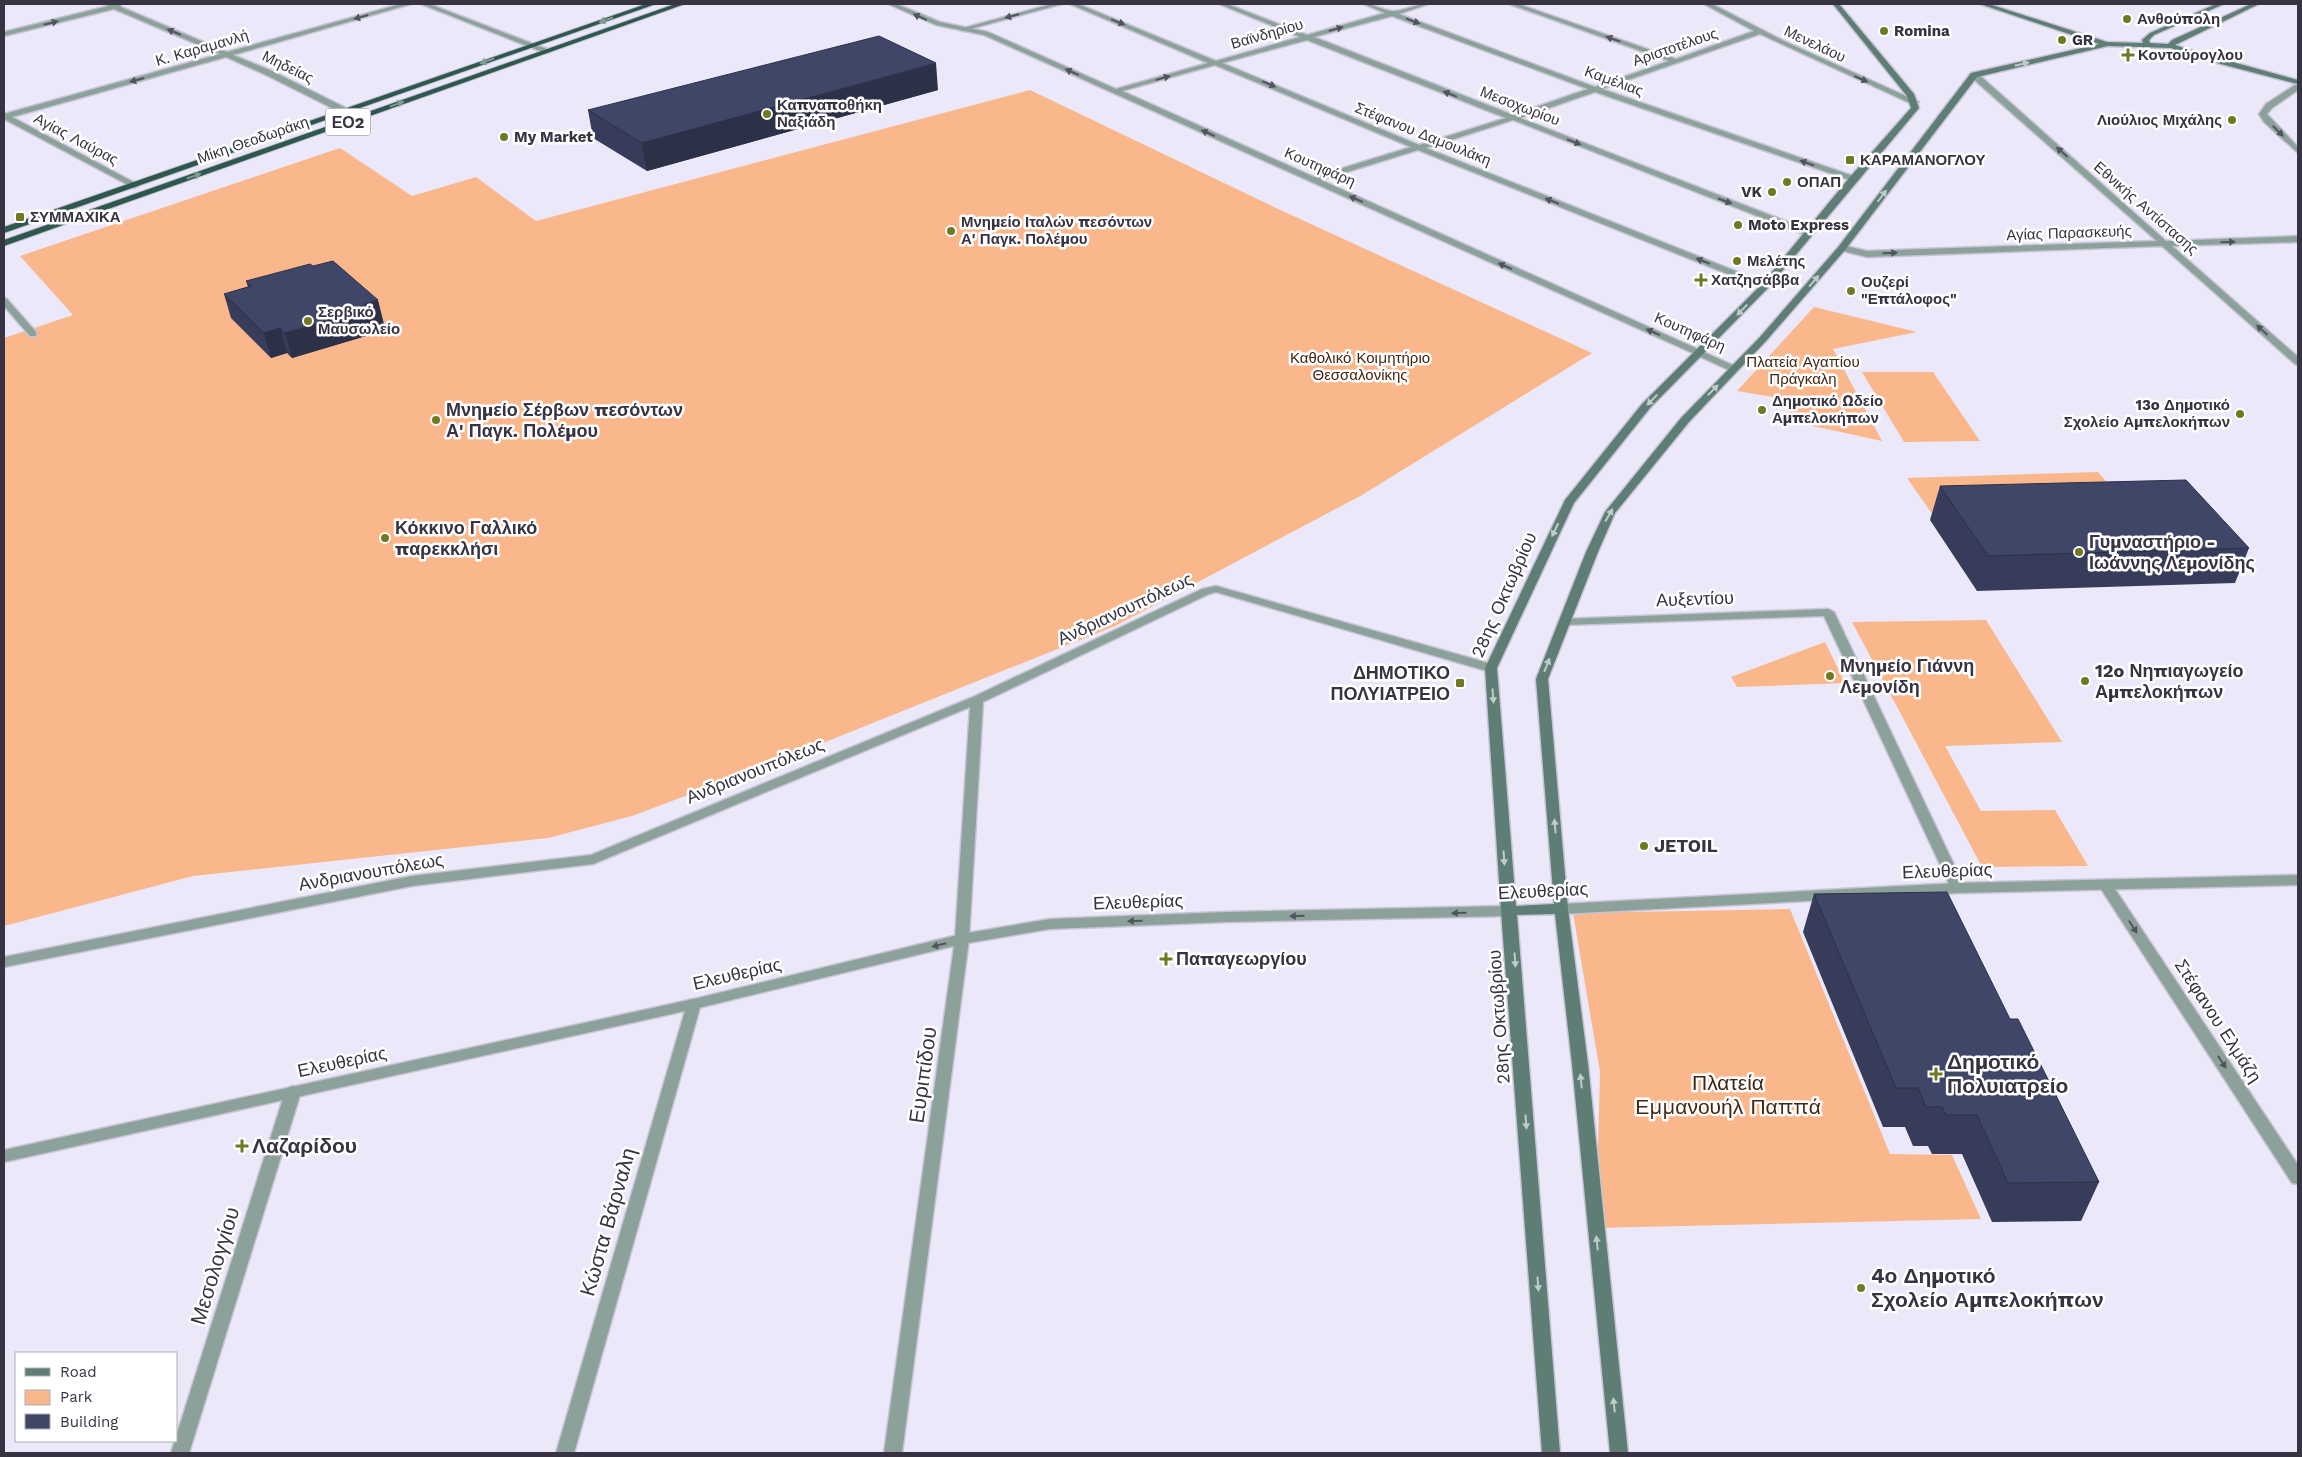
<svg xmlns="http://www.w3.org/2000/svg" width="2302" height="1457" viewBox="0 0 2302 1457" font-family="'Work Sans',sans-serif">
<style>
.green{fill:#fab78c}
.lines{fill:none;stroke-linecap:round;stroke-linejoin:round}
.minor-casing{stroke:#c7c4d5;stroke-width:3}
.tertiary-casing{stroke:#c7c4d5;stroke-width:3}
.secondary-casing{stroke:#c7c4d5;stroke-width:3}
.trunk-casing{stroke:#c7c4d5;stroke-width:2}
.minor{fill:#8ca19a;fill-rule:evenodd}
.tertiary{fill:#8ca19a;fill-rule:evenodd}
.secondary{fill:#5e7d74;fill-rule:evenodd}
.trunk{fill:#2e584d;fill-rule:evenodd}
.wall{fill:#363c59}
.shaded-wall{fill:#2c3148}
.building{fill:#3f4667;stroke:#2c3148}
.oneway{fill:#50545d}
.oneway2{fill:#829b94}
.oneway3{fill:#bfcbc7}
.poi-dot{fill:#717822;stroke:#fff;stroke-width:2}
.labels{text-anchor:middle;stroke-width:5;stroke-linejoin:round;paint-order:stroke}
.far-poi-label{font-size:15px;font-weight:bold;fill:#373343;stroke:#fff;text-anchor:start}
.far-street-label{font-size:15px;fill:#373343;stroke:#fff}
.far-park-label{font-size:15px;fill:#432612;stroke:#fff}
.shield{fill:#fff;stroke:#73707b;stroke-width:1}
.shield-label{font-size:16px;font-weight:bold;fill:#373343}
.poi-label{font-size:18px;font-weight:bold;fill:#373343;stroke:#fff;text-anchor:start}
.street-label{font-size:18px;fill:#373343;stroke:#fff}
.near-poi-label{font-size:21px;font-weight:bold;fill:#373343;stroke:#fff;text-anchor:start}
.near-street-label{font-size:21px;fill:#373343;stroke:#fff}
.near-park-label{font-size:21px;fill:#432612;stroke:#fff}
</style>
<rect width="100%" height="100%" fill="#ebe8f9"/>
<path class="green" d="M 1030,90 L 1276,208 L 1592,353 L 1362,495 L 1115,626 L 783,759 L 632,816 L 548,838 L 193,876 L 4,926 L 4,338 L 73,315 L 20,256 L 340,148 L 412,196 L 476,177 L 536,221 Z
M 1814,307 L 1917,332 L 1833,349 L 1882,441 L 1790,421 L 1784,399 L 1737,391 Z
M 1862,372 L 1933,372 L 1980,441 L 1904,442 Z
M 2098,472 L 2132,511 L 1935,518 L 1907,478 Z
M 1986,620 L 2062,742 L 1945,746 L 1981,811 L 2055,810 L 2088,866 L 1982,867 L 1852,622 Z
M 1825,642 L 1845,683 L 1737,687 L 1731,677 Z
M 1790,909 L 1890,1154 L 1952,1155 L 1981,1219 L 1596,1228 L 1600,1072 L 1573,913 Z"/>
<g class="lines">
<defs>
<path id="minor" d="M 105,4 L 120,5 L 121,7 L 227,52 L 401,4 L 411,4 L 233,55 L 272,71 L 348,109 L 348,113 L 342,113 L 266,75 L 226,57 L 12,117 L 137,184 L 138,186 L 134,188 L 4,119 L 4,114 L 220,54 L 114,9 L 4,36 L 4,32 L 108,6 Z
M 888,4 L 896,4 L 940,22 L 988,32 L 1116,89 L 1208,63 L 1070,4 L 1078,4 L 1216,61 L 1300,37 L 1219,4 L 1227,4 L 1307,35 L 1385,13 L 1364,4 C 1374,4 1382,10 1392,11 C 1402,12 1416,4 1428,4 L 1399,14 L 1595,87 L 1669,61 L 1509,4 L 1518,4 L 1676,59 L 1754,31 L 1704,4 L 1712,4 L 1786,42 L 1919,102 L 1912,104 L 1760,34 L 1602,89 L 1856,177 L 1856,181 L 1853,181 L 1595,92 L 1520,118 L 1811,231 L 1811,235 L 1808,236 L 1513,120 L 1426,148 L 1768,284 L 1769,286 L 1765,289 L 1418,150 L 1321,180 L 1700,350 L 1700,354 L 1697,355 L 984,35 L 936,25 ZM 1392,16 L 1588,89 L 1513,115 L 1314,37 ZM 1307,40 L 1506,118 L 1419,145 L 1222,63 ZM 1215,65 L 1411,147 L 1314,177 L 1122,91 Z
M 1971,73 L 1977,73 L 2166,241 L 2298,236 L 2298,242 L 2172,246 L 2298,357 L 2298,365 L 2295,364 L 2162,246 L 1867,257 L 1839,250 L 1839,246 L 1842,245 L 1867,251 L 2157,241 L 1971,77 Z
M 2295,85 L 2298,85 L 2298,90 L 2272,108 L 2267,114 L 2298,147 L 2298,153 L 2264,122 L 2259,114 L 2266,104 Z
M 4,298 L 7,299 L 36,332 L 36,336 L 30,336 L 4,306 Z
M 1216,586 L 1495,665 L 1497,668 L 1495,671 L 1487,671 L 1216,592 L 1209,594 L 983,702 L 969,939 L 902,1453 L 884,1453 L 955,939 L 970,707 L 593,864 L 412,886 L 4,967 L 4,957 L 412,876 L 591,855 L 973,697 L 1202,589 Z
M 1828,609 L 1834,612 L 1965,888 L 1963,891 L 1953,891 L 1951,888 L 1824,616 L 1564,625 L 1558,622 L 1564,619 Z
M 2106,881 L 2111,883 L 2298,1165 L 2298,1184 L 2292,1183 L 2101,889 L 2099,886 L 2101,883 Z
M 694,999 L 699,1000 L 701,1004 L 574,1453 L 556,1453 L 687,1004 L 689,1000 Z
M 293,1086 L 298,1088 L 301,1092 L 189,1453 L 171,1453 L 285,1092 L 288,1088 Z"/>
<path id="tertiary" d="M 421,4 L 429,4 L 552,51 L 545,53 Z
M 1052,4 L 1062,4 L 963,31 L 960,29 Z
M 1697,349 L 1737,367 L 1739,369 L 1734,372 L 1731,371 L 1694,354 L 1694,350 Z
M 2298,875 L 2298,885 L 1958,893 L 1561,914 L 1556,912 L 1554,909 L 1556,906 L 1561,904 L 1958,883 Z
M 1508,906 L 1513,908 L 1515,911 L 1513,914 L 1508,916 L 1226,922 L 1050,929 L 962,944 L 694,1009 L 4,1162 L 4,1150 L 694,999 L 962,934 L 1050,919 L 1226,912 Z"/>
<path id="secondary" d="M 1833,4 L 1839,4 L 1914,94 L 1919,108 L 1768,288 L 1650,408 L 1574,503 L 1497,668 L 1516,906 L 1554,904 L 1536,679 L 1586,552 L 1605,512 L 1681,418 L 1760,337 L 1839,246 L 1971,73 L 2099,44 L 1980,4 L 1989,4 L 2107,42 L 2143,43 L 2142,40 L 2150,33 L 2216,4 L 2224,4 L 2154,35 L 2149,40 L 2150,43 L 2168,44 L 2172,40 L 2251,4 L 2259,4 L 2175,45 L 2196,52 L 2298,80 L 2298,84 L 2190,56 L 2171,48 L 2108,46 L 1977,77 L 1845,250 L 1766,341 L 1689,422 L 1615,513 L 1598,552 L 1548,679 L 1568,909 L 1588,1064 L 1628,1453 L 1610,1453 L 1572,1064 L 1555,914 L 1517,915 L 1560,1453 L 1542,1453 L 1501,911 L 1485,668 L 1565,500 L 1642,404 L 1762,284 L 1850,177 L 1911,108 L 1907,96 Z"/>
<path id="trunk" d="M 646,4 L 656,4 L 4,233 L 4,227 Z
M 675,4 L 685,4 L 4,246 L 4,240 Z"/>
</defs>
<use href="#minor" class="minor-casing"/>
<use href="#tertiary" class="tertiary-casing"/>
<use href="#secondary" class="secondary-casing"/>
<use href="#trunk" class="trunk-casing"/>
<use href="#minor" class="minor"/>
<use href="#tertiary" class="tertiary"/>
<use href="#secondary" class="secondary"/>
<use href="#trunk" class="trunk"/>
</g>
<path class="wall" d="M 938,90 L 647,171 L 593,138 L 588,110 Z
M 246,281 L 384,324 L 374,327 L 376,333 L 292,358 L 287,353 L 271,358 L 231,318 L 224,294 L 248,287 Z
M 1940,486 L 2249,548 L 2235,583 L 1977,591 L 1930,520 Z
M 1814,894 L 2010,1019 L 2099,1182 L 2081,1221 L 1992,1222 L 1962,1154 L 1932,1154 L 1928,1146 L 1913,1146 L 1905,1127 L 1883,1127 L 1803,932 Z"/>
<path class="shaded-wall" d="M 936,63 L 938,90 L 647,171 L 642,143 Z
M 378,300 L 384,324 L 374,327 L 376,333 L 292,358 L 285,333 L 364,304 Z
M 280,328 L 287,353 L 271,358 L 264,333 Z"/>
<path class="building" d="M 879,36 L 936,63 L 642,143 L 588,110 Z
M 333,261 L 378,300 L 364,304 L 369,309 L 285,333 L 280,328 L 264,333 L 224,294 L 251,286 L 246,281 L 310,264 L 313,266 Z
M 2186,480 L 2249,548 L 1988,556 L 1940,486 Z
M 1947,892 L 2010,1019 L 2018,1019 L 2099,1182 L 2008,1183 L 1977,1115 L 1946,1115 L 1942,1107 L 1926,1107 L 1918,1088 L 1896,1088 L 1814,894 Z"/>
<defs><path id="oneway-solid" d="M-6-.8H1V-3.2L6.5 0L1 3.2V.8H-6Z" transform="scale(1.25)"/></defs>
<g class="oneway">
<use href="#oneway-solid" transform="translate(1012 16) rotate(165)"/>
<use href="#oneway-solid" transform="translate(361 17) rotate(164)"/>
<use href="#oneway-solid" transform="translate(920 17) rotate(-156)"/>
<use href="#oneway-solid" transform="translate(1413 21) rotate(21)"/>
<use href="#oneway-solid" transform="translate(1118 22) rotate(22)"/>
<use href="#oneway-solid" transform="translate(51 23) rotate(-14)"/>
<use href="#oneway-solid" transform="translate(1336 29) rotate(-16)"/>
<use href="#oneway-solid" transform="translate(174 32) rotate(-157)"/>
<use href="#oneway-solid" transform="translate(1613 39) rotate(-161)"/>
<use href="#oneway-solid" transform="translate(1072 72) rotate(-156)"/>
<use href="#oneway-solid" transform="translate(1163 78) rotate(-16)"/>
<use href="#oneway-solid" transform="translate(1861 79) rotate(23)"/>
<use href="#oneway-solid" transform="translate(137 80) rotate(165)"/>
<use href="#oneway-solid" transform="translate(1269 84) rotate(23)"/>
<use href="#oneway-solid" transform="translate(1450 94) rotate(-158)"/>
<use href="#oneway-solid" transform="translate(2278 131) rotate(45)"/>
<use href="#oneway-solid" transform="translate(1208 133) rotate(-156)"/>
<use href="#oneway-solid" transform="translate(1574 142) rotate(21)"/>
<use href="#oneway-solid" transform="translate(2062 152) rotate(-139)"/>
<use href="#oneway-solid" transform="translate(1807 163) rotate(-161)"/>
<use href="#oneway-solid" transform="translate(1356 199) rotate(-156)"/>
<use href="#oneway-solid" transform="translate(1552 201) rotate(-158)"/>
<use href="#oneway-solid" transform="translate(1725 201) rotate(21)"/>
<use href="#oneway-solid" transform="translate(2228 242) rotate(-2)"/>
<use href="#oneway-solid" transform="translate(1890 253) rotate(-2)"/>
<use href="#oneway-solid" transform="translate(1703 261) rotate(-158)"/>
<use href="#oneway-solid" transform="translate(1505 266) rotate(-156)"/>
<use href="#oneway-solid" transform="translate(2262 330) rotate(-138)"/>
<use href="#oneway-solid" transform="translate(1653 332) rotate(-156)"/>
<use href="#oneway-solid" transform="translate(1459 913) rotate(178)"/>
<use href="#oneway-solid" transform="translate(1297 916) rotate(179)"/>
<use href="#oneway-solid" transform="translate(1135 921) rotate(178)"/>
<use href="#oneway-solid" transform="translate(2133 927) rotate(57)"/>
<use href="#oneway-solid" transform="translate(939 945) rotate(166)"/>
<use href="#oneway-solid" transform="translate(2222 1062) rotate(57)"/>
</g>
<g class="oneway2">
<use href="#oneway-solid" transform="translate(606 20) rotate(161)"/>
<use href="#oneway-solid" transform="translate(487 61) rotate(161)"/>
<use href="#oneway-solid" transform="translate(397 104) rotate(-20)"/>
<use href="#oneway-solid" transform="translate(194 176) rotate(-19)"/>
</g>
<g class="oneway3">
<use href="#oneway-solid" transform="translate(2022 64) rotate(-13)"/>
<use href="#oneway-solid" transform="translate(1882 196) rotate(-53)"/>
<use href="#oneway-solid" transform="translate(1814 281) rotate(-49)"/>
<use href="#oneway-solid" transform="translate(1742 310) rotate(134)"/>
<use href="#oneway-solid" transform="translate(1713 390) rotate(-46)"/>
<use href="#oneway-solid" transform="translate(1652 400) rotate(134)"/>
<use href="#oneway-solid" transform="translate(1609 515) rotate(-60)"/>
<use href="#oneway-solid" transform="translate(1555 530) rotate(116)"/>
<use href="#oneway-solid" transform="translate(1547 665) rotate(-68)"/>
<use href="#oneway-solid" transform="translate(1493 696) rotate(86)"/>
<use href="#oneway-solid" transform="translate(1555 826) rotate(-95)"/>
<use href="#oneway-solid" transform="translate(1504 858) rotate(86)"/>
<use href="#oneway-solid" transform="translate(1515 960) rotate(86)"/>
<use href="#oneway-solid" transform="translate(1581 1081) rotate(-96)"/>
<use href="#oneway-solid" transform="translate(1526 1122) rotate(86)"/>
<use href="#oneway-solid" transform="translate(1597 1243) rotate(-96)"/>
<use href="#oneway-solid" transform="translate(1538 1284) rotate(86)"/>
<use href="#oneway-solid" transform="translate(1614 1405) rotate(-96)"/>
</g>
<g class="poi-dot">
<circle cx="2127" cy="19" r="5"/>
<circle cx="1884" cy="31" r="5"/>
<circle cx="2062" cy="40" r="5"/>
<path d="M2125.5 47.5h5v5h5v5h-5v5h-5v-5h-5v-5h5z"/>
<circle cx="767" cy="114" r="5"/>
<circle cx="2232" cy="120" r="5"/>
<circle cx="504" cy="137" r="5"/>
<rect x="1845" y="155" width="10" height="10" rx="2.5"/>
<circle cx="1787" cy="182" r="5"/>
<circle cx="1772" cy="192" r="5"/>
<rect x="15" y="212" width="10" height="10" rx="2.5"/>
<circle cx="1738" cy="225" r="5"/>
<circle cx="951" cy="231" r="5"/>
<circle cx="1737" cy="261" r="5"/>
<path d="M1698.5 272.5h5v5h5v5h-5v5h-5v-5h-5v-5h5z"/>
<circle cx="1851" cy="291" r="5"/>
<circle cx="308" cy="321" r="5"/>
<circle cx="1762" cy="410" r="5"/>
<circle cx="2240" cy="414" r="5"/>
<circle cx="436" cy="420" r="5"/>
<circle cx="385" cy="538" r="5"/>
<circle cx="2079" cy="552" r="5"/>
<circle cx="1830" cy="676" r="5"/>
<circle cx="2085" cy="681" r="5"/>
<rect x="1455" y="678" width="10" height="10" rx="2.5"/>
<circle cx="1644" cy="846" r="5"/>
<path d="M1163.5 951.5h5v5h5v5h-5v5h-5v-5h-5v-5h5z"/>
<path d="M1933.5 1066.5h5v5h5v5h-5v5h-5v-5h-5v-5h5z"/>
<path d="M239.5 1138.5h5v5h5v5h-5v5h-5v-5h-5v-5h5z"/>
<circle cx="1861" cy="1288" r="5"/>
</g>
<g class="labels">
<g class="far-poi-label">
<text x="2137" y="24">Ανθούπολη</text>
<text x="1894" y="36">Romina</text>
<text x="2072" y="45">GR</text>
<text x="2138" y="60">Κοντούρογλου</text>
<text x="777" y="110">Καπναποθήκη<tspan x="777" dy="17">Ναξιάδη</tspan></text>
<text x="2222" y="125" text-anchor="end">Λιούλιος Μιχάλης</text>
<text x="514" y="142">My Market</text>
<text x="1860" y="165">ΚΑΡΑΜΑΝΟΓΛΟΥ</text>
<text x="1797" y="187">ΟΠΑΠ</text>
<text x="1762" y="197" text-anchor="end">VK</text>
<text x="30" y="222">ΣΥΜΜΑΧΙΚΑ</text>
<text x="961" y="227">Μνημείο Ιταλών πεσόντων<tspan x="961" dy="17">Α' Παγκ. Πολέμου</tspan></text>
<text x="1748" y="230">Moto Express</text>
<text x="1747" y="266">Μελέτης</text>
<text x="1711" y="285">Χατζησάββα</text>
<text x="1861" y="287">Ουζερί<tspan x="1861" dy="17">"Επτάλοφος"</tspan></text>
<text x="318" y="317">Σερβικό<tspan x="318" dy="17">Μαυσωλείο</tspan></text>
<text x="1772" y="406">Δημοτικό Ωδείο<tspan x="1772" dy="17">Αμπελοκήπων</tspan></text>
<text x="2230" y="410" text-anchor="end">13o Δημοτικό<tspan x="2230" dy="17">Σχολείο Αμπελοκήπων</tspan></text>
</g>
<g class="far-street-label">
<text transform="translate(1267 34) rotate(-16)" y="5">Βαϊνδηρίου</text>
<text transform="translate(1815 44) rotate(25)" y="5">Μενελάου</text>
<text transform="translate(1675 47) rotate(-19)" y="5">Αριστοτέλους</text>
<text transform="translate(202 48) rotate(-16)" y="5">Κ. Καραμανλή</text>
<text transform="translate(288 67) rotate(26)" y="5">Μηδείας</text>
<text transform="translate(1614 81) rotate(20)" y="5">Καμέλιας</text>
<text transform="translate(1520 106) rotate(21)" y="5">Μεσοχωρίου</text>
<text transform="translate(1423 134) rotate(22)" y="5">Στέφανου Δαμουλάκη</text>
<text transform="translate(76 139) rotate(28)" y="5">Αγίας Λαύρας</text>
<text transform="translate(253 140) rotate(-19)" y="5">Μίκη Θεοδωράκη</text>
<text transform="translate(1320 167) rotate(24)" y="5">Κουτηφάρη</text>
<text transform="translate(2146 208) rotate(41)" y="5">Εθνικής Αντίστασης</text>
<text transform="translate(2069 233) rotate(-2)" y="5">Αγίας Παρασκευής</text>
<text transform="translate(1690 332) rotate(24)" y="5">Κουτηφάρη</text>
</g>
<g class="far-park-label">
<text x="1360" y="363">Καθολικό Κοιμητήριο<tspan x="1360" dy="17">Θεσσαλονίκης</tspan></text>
<text x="1803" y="367">Πλατεία Αγαπίου<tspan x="1803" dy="17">Πράγκαλη</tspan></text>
</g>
<rect class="shield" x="325.5" y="108.5" width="45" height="27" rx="4"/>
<g class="shield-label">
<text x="348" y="128">ΕΟ2</text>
</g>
<g class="poi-label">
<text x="446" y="416">Μνημείο Σέρβων πεσόντων<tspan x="446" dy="21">Α' Παγκ. Πολέμου</tspan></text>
<text x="395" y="534">Κόκκινο Γαλλικό<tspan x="395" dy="21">παρεκκλήσι</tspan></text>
<text x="2089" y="548">Γυμναστήριο -<tspan x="2089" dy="21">Ιωάννης Λεμονίδης</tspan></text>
<text x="1840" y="672">Μνημείο Γιάννη<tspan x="1840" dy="21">Λεμονίδη</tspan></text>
<text x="2095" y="677">12o Νηπιαγωγείο<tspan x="2095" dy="21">Αμπελοκήπων</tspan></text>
<text x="1450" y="679" text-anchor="end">ΔΗΜΟΤΙΚΟ<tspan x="1450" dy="21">ΠΟΛΥΙΑΤΡΕΙΟ</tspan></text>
<text x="1654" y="852">JETOIL</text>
<text x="1176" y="965">Παπαγεωργίου</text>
</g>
<g class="street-label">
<text transform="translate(1504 595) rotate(-66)" y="6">28ης Οκτωβρίου</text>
<text transform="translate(1695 599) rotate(-2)" y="6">Αυξεντίου</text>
<text transform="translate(1125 609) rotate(-25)" y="6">Ανδριανουπόλεως</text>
<text transform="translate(755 771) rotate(-22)" y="6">Ανδριανουπόλεως</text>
<text transform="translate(1947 871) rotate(-2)" y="6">Ελευθερίας</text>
<text transform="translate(371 872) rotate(-10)" y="6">Ανδριανουπόλεως</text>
<text transform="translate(1543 891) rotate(-3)" y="6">Ελευθερίας</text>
<text transform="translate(1138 902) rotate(-2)" y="6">Ελευθερίας</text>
<text transform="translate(737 974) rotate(-13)" y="6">Ελευθερίας</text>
<text transform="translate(1499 1017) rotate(-94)" y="6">28ης Οκτωβρίου</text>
<text transform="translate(2218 1021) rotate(57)" y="6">Στέφανου Ελμάζη</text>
<text transform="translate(342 1062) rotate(-12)" y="6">Ελευθερίας</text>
</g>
<g class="near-poi-label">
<text x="1947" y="1069">Δημοτικό<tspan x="1947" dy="24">Πολυιατρείο</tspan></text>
<text x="252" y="1153">Λαζαρίδου</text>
<text x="1871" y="1283">4ο Δημοτικό<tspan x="1871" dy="24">Σχολείο Αμπελοκήπων</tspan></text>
</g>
<g class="near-street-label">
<text transform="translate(923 1075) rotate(-82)" y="7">Ευριπίδου</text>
<text transform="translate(608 1222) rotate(-74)" y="7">Κώστα Βάρναλη</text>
<text transform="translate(215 1266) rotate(-73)" y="7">Μεσολογγίου</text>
</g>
<g class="near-park-label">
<text x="1728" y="1090">Πλατεία<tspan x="1728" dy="24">Εμμανουήλ Παππά</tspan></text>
</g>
</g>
<rect width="2302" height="1457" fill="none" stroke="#373343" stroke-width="10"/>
<rect x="15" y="1352" width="162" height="90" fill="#ffffff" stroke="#afadb4"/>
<rect x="25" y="1368" width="25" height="8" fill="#5e7d74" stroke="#afadb4"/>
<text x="60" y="1377" font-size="15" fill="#373343">Road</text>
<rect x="25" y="1390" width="25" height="15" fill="#fab78c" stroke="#afadb4"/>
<text x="60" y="1402" font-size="15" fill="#373343">Park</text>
<rect x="25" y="1414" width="25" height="15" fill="#3f4667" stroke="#afadb4"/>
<text x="60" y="1427" font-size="15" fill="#373343">Building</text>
</svg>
